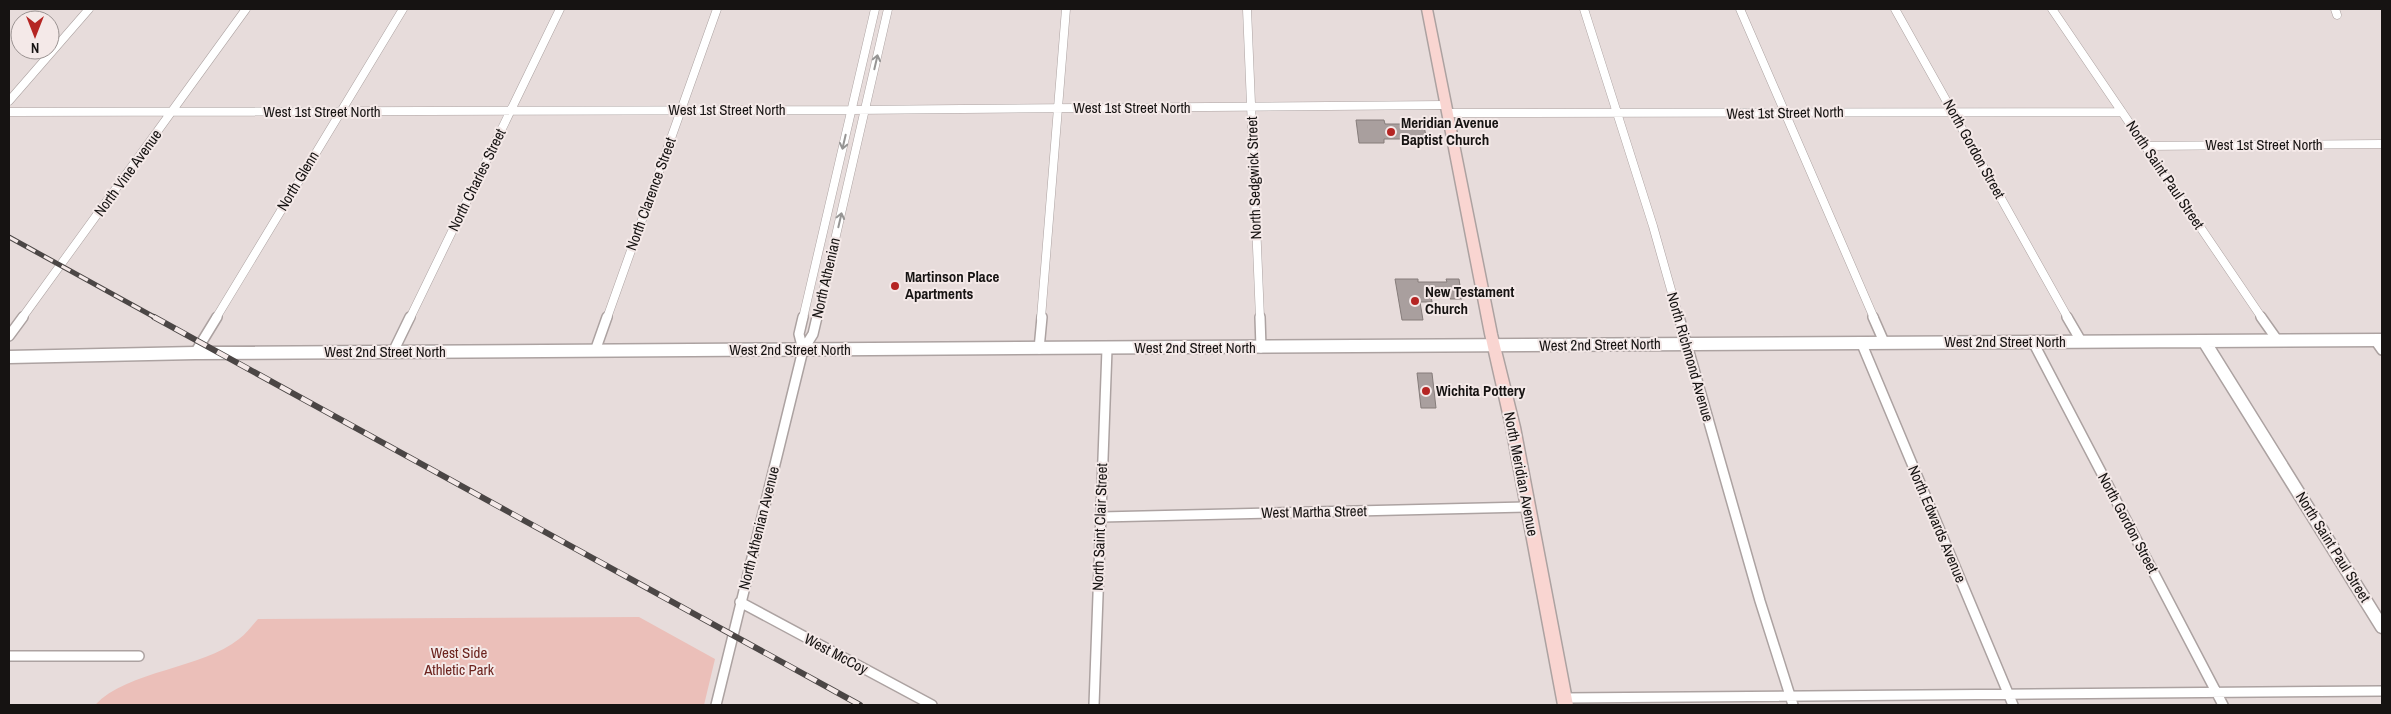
<svg xmlns="http://www.w3.org/2000/svg" width="2391" height="714" viewBox="0 0 2391 714" font-family="'Archivo Narrow',sans-serif">
<style>
.green{fill:#ebbfb9}
.building{fill:#a99f9e;stroke:#867d7b}
.lines{fill:none;stroke-linecap:round;stroke-linejoin:round}
.minor-far1-casing{stroke:#aca2a1;stroke-width:9}
.minor-casing{stroke:#aca2a1;stroke-width:12}
.tertiary-casing{stroke:#aca2a1;stroke-width:15}
.secondary-casing{stroke:#aca2a1;stroke-width:3}
.minor-far1{stroke:#fff;stroke-width:8}
.minor{stroke:#fff;stroke-width:9}
.tertiary{stroke:#fff;stroke-width:12}
.secondary{fill:#f9d5d1;fill-rule:evenodd}
.rail-far1-casing{stroke:#4b4645;stroke-width:5}
.rail-casing{stroke:#4b4645;stroke-width:6}
.rail-far1{stroke:#f4e9e8;stroke-width:3;stroke-dasharray:10;stroke-linecap:butt}
.rail{stroke:#f4e9e8;stroke-width:4.5;stroke-dasharray:12;stroke-linecap:butt}
.oneway{stroke:#969594}
.poi-dot{fill:#b52523;stroke:#f4e9e8;stroke-width:2}
.labels{text-anchor:middle;stroke-width:4;stroke-linejoin:round;paint-order:stroke}
.street-label{font-size:15px;fill:#161312;stroke:#f4e9e8}
.poi-label{font-size:15px;font-weight:bold;fill:#161312;stroke:#f4e9e8;text-anchor:start}
.park-label{font-size:15px;fill:#6c231e;stroke:#f4e9e8}
</style>
<rect width="100%" height="100%" fill="#e7dcdb"/>
<path class="green" d="M 639,617 L 715,659 L 704,705 L 95,705 C 128,670 202,669 239,639 C 246,634 252,626 258,619 Z"/>
<path class="building" d="M 1356,120 L 1384,120 L 1385,124 L 1414,124 L 1413,120 L 1423,120 L 1427,142 L 1415,142 L 1415,139 L 1384,139 L 1384,143 L 1359,143 Z
M 1395,279 L 1418,279 L 1418,282 L 1447,282 L 1446,279 L 1459,279 L 1462,299 L 1450,299 L 1450,296 L 1431,296 L 1432,302 L 1420,302 L 1423,320 L 1402,320 Z
M 1417,373 L 1432,373 L 1436,408 L 1421,408 Z"/>
<g class="lines">
<defs>
<path id="minor-far1" d="M 1247,9 L 1260,318
M 1584,9 L 1653,226 L 1679,318
M 1740,9 L 1874,318
M 1895,9 L 2068,318
M 2052,9 L 2262,318
M 2335,9 L 2337,15
M 9,101 L 89,9
M 9,112 L 851,110 L 1445,105
M 1447,113 L 2122,112
M 2145,146 L 2382,144
M 22,318 L 246,9
M 216,318 L 403,9
M 410,318 L 560,9
M 607,318 L 717,9
M 803,318 L 875,9
M 817,318 L 888,9
M 1041,318 L 1066,9"/>
<path id="minor" d="M 1260,317 L 1261,348
M 1679,317 L 1760,601 L 1793,705
M 1873,317 L 1884,342
M 2067,317 L 2081,341
M 2261,317 L 2278,341
M 9,336 L 23,317
M 2375,340 L 2382,350
M 1861,342 L 2013,705
M 2033,342 L 2223,705
M 1039,349 L 1042,317
M 803,350 L 799,334 L 803,317
M 595,351 L 607,317
M 393,352 L 410,317
M 195,353 L 217,317
M 1101,517 L 1527,507
M 740,602 L 932,705
M 9,656 L 139,656
M 1565,698 L 2382,691
M 716,705 L 803,350 L 813,334 L 817,317
M 1094,705 L 1107,349"/>
<path id="tertiary" d="M 2204,341 L 2382,627
M 9,357 L 195,353 L 2382,340"/>
<path id="secondary" d="M 1422,9 L 1432,9 L 1497,334 L 1520,427 L 1573,705 L 1558,705 L 1506,427 L 1485,334 Z"/>
</defs>
<use href="#minor-far1" class="minor-far1-casing"/>
<use href="#minor" class="minor-casing"/>
<use href="#tertiary" class="tertiary-casing"/>
<use href="#secondary" class="secondary-casing"/>
<use href="#minor-far1" class="minor-far1"/>
<use href="#minor" class="minor"/>
<use href="#tertiary" class="tertiary"/>
<use href="#secondary" class="secondary"/>
<defs>
<path id="rail-far1" d="M 9,237 L 156,318"/>
<path id="rail" d="M 154,317 L 860,705"/>
</defs>
<use href="#rail-far1" class="rail-far1-casing"/>
<use href="#rail" class="rail-casing"/>
<use href="#rail-far1" class="rail-far1"/>
<use href="#rail" class="rail"/>
</g>
<defs><path id="oneway-shaft" d="M-6 0H5M1.5-3L5.5 0L1.5 3" fill="none" stroke-width="1.6" stroke-linecap="round" stroke-linejoin="round" transform="scale(1.25)"/></defs>
<g class="oneway">
<use href="#oneway-shaft" transform="translate(876 62) rotate(-77)"/>
<use href="#oneway-shaft" transform="translate(844 142) rotate(103)"/>
<use href="#oneway-shaft" transform="translate(840 220) rotate(-77)"/>
</g>
<g class="poi-dot">
<circle cx="1391" cy="132" r="5"/>
<circle cx="895" cy="286" r="5"/>
<circle cx="1415" cy="301" r="5"/>
<circle cx="1426" cy="391" r="5"/>
</g>
<g class="labels">
<g class="street-label">
<text x="1132" y="113">West 1st Street North</text>
<text x="727" y="115">West 1st Street North</text>
<text x="322" y="117">West 1st Street North</text>
<text transform="translate(1785 113) rotate(-1)" y="5">West 1st Street North</text>
<text x="2264" y="150">West 1st Street North</text>
<text transform="translate(1974 149) rotate(61)" y="5">North Gordon Street</text>
<text transform="translate(128 173) rotate(-54)" y="5">North Vine Avenue</text>
<text transform="translate(2165 175) rotate(56)" y="5">North Saint Paul Street</text>
<text transform="translate(1254 178) rotate(-92)" y="5">North Sedgwick Street</text>
<text transform="translate(477 180) rotate(-64)" y="5">North Charles Street</text>
<text transform="translate(298 181) rotate(-59)" y="5">North Glenn</text>
<text transform="translate(651 194) rotate(-70)" y="5">North Clarence Street</text>
<text transform="translate(826 278) rotate(-77)" y="5">North Athenian</text>
<text x="2005" y="347">West 2nd Street North</text>
<text transform="translate(1600 345) rotate(-1)" y="5">West 2nd Street North</text>
<text x="1195" y="353">West 2nd Street North</text>
<text x="790" y="355">West 2nd Street North</text>
<text x="385" y="357">West 2nd Street North</text>
<text transform="translate(1690 357) rotate(74)" y="5">North Richmond Avenue</text>
<text transform="translate(1521 474) rotate(79)" y="5">North Meridian Avenue</text>
<text transform="translate(1314 512) rotate(-1)" y="5">West Martha Street</text>
<text transform="translate(2128 523) rotate(62)" y="5">North Gordon Street</text>
<text transform="translate(1937 524) rotate(67)" y="5">North Edwards Avenue</text>
<text transform="translate(1100 527) rotate(-88)" y="5">North Saint Clair Street</text>
<text transform="translate(759 528) rotate(-76)" y="5">North Athenian Avenue</text>
<text transform="translate(2333 547) rotate(58)" y="5">North Saint Paul Street</text>
<text transform="translate(836 654) rotate(28)" y="5">West McCoy</text>
</g>
<g class="poi-label">
<text x="1401" y="128">Meridian Avenue<tspan x="1401" dy="17">Baptist Church</tspan></text>
<text x="905" y="282">Martinson Place<tspan x="905" dy="17">Apartments</tspan></text>
<text x="1425" y="297">New Testament<tspan x="1425" dy="17">Church</tspan></text>
<text x="1436" y="396">Wichita Pottery</text>
</g>
<g class="park-label">
<text x="459" y="658">West Side<tspan x="459" dy="17">Athletic Park</tspan></text>
</g>
</g>
<rect width="2391" height="714" fill="none" stroke="#161312" stroke-width="20"/>
<g transform="translate(35 35) rotate(180)"><circle r="24" fill="#f4e9e8" stroke="#9b9392"/>
<path d="M0-4L9 19L0 12L-9 19Z" fill="#b52523"/>
<text y="-8" font-size="14" font-weight="bold" text-anchor="middle" fill="#161312">N</text>
</g>
</svg>
